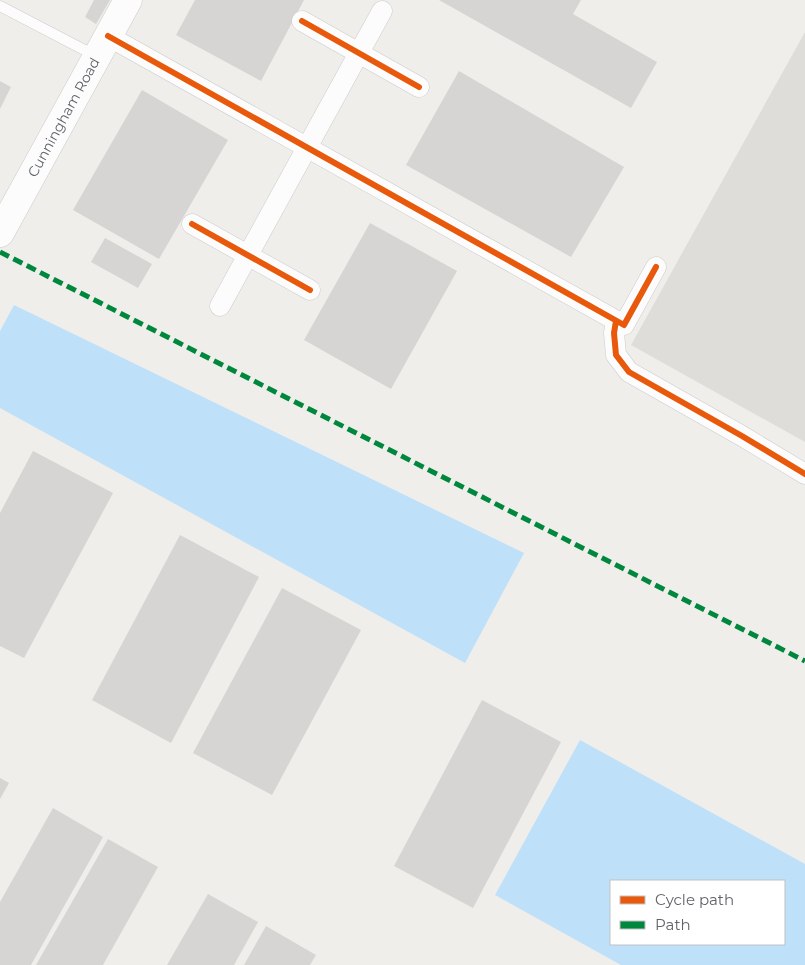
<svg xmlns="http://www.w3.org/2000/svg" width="805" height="965" viewBox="0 0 805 965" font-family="Montserrat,sans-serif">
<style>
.industrial{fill:#dfddda}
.water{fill:#bfe0f9;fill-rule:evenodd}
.building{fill:#d6d5d3}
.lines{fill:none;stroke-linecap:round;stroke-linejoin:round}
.lane-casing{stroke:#cbcccc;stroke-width:11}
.street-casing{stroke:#cbcccc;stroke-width:21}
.secondary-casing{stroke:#cacacb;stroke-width:29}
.lane{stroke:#fdfcfc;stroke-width:10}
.street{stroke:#fdfcfc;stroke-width:20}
.secondary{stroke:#fdfcfc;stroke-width:28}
.quiet{stroke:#00873e;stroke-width:5;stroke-dasharray:10 5;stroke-linecap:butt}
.cycleway-casing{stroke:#fff;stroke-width:9}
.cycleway{stroke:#e8590c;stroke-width:6}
.labels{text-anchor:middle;stroke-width:4;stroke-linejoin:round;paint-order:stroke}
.street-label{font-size:14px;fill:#5f6368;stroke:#fff}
</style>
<rect width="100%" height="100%" fill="#efeeea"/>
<path class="industrial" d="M 805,32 L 805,442 L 631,345 Z"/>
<path class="water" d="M 14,305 L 524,553 L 465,663 L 0,408 L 0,331 Z
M 580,740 L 805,864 L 805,965 L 621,965 L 495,895 ZM 784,881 L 784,944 L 611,944 L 611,881 Z"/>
<path class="building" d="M 94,0 L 110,0 L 96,24 L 85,17 Z
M 195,0 L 304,0 L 261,81 L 176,35 Z
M 439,0 L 581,0 L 573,14 L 657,62 L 631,108 Z
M 459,71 L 624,167 L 571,257 L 406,165 Z
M 0,81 L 11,87 L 0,109 Z
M 142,90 L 228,140 L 159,259 L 73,210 Z
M 370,223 L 457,271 L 391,389 L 304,340 Z
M 105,238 L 152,264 L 138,288 L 91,262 Z
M 33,451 L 113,493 L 24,658 L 0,646 L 0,513 Z
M 180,535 L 259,577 L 171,743 L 92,700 Z
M 282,588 L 361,630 L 272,795 L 193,753 Z
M 482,700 L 561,742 L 473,908 L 394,866 Z
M 0,778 L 9,783 L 0,799 Z
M 53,808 L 103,837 L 31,965 L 0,965 L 0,902 Z
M 108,839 L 158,867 L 103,965 L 36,965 Z
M 208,894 L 258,922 L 234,965 L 167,965 Z
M 266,926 L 316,955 L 310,965 L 244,965 Z"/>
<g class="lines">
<defs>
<path id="lane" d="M 0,6 L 96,56"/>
<path id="street" d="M 302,21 L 419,87
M 108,36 L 624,325 L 656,267
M 192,224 L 310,290
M 220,306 L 382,11
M 616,321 L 614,333 L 616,355 L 629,372 L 742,436 L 805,474"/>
<g id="secondary">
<path id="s1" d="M 0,233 L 128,0"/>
</g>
</defs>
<use href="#lane" class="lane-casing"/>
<use href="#street" class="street-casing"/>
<use href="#secondary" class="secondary-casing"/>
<use href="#lane" class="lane"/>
<use href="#street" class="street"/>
<use href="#secondary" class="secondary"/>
<path class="quiet" d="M 0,252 L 805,661"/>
<defs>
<path id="cycleway" d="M 302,21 L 419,87
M 108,36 L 624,325 L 656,267
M 192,224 L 310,290
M 616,321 L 614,333 L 616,355 L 629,372 L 742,436 L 805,474"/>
</defs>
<use href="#cycleway" class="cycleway-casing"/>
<use href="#cycleway" class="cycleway"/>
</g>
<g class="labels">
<g class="street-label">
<text dy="5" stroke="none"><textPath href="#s1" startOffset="132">Cunningham Road</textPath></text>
</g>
</g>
<rect x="610" y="880" width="175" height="65" fill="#ffffff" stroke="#bfc1c3"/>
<rect x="620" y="896" width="25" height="8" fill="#e8590c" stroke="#bfc1c3"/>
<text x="655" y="905" font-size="15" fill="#5f6368">Cycle path</text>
<rect x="620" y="921" width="25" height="8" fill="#00873e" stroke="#bfc1c3"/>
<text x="655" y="930" font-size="15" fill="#5f6368">Path</text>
</svg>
